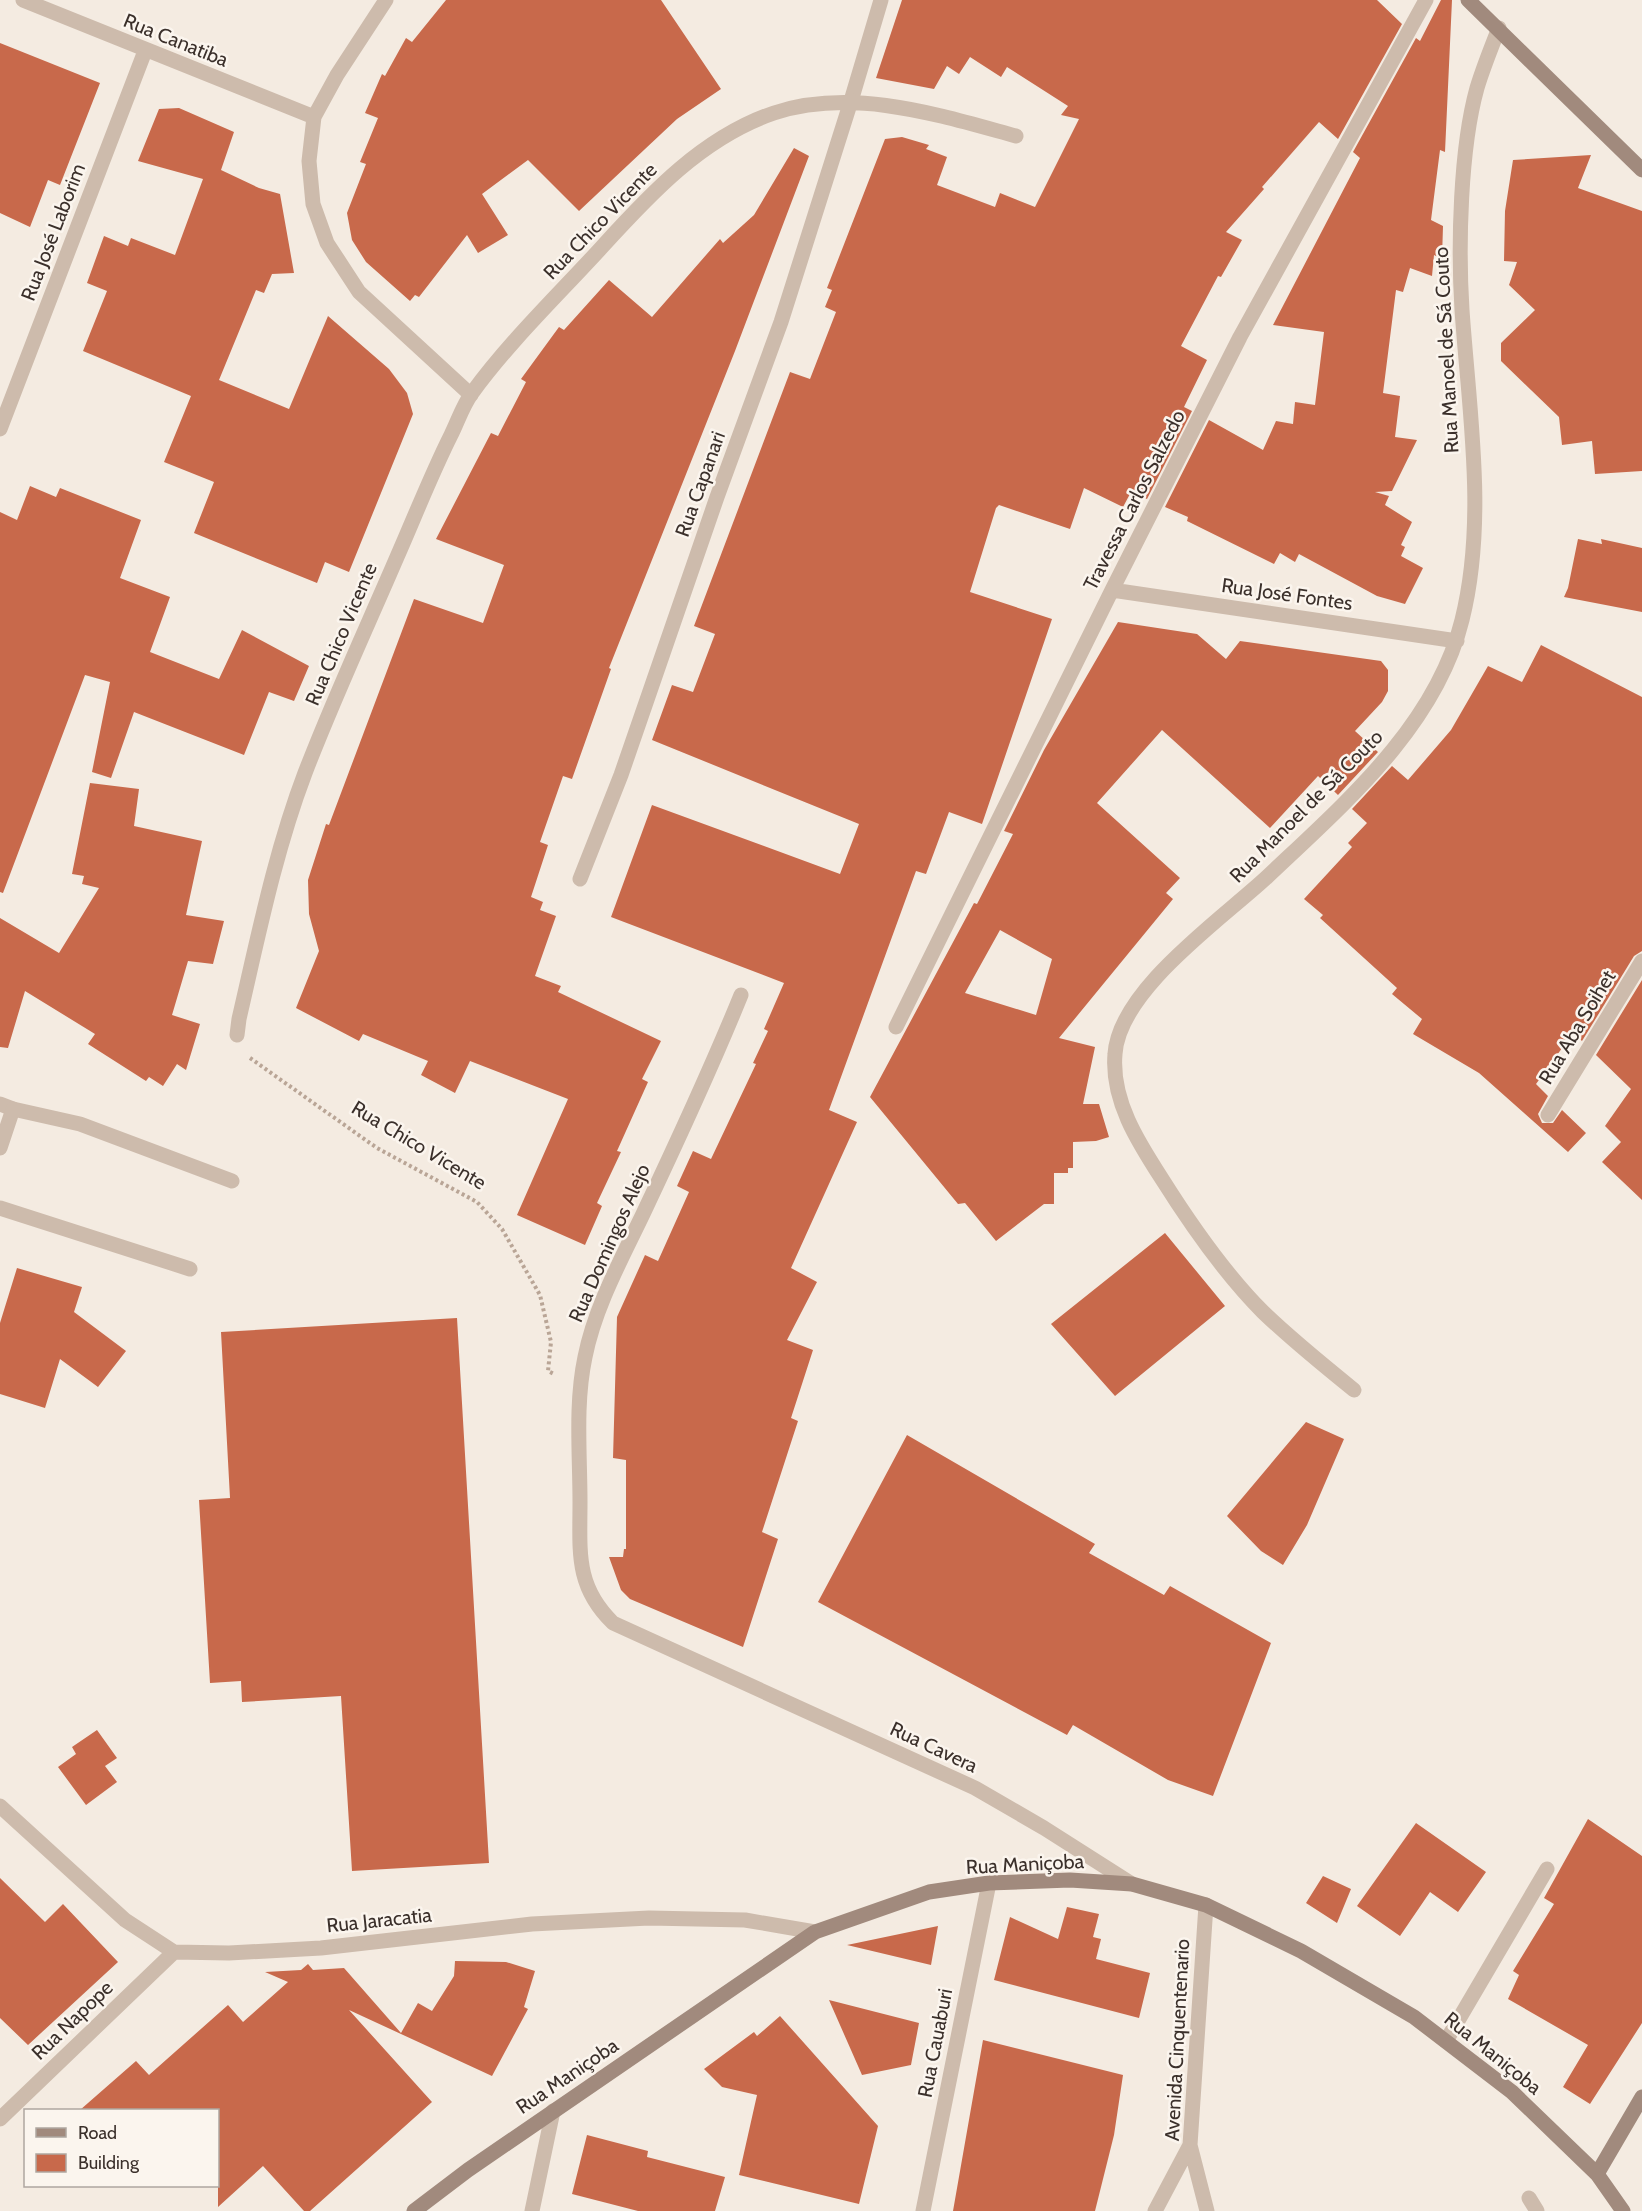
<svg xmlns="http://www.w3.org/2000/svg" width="1642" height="2211" viewBox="0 0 1642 2211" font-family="Cabin,sans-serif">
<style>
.building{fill:#c8694b;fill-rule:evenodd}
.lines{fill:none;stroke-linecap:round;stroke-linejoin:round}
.path{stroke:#b9a596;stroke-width:4;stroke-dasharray:3 3;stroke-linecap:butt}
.lane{stroke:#cdbbac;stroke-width:15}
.street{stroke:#cdbbac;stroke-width:15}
.secondary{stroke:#a18a7d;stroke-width:15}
.labels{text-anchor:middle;stroke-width:5;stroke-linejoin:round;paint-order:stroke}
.street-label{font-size:20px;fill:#3b302b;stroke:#fbf5ee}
</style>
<rect width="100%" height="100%" fill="#f4ebe1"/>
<path class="building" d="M 446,0 L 661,0 L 721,89 L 677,119 L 579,211 L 528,160 L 482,194 L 508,235 L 478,253 L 467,235 L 419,297 L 415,295 L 410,301 L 366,262 L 352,240 L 347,213 L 366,164 L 360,162 L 378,118 L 365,113 L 382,74 L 385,76 L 406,38 L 412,42 Z
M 902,0 L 1377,0 L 1402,24 L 1338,139 L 1319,122 L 1262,187 L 1264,189 L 1226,232 L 1242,240 L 1221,277 L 1218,276 L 1181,346 L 1207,360 L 1184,407 L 1192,411 L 1147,499 L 1131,492 L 1123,507 L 1084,488 L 1070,529 L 999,505 L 996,508 L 970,592 L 1052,619 L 982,824 L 949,812 L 926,874 L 916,871 L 829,1110 L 857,1122 L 791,1268 L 817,1282 L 787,1340 L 813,1350 L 791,1418 L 798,1421 L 762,1532 L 778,1539 L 743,1647 L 630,1599 L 621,1590 L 609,1557 L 623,1557 L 624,1549 L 626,1549 L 626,1460 L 613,1458 L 617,1317 L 645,1255 L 658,1261 L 689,1192 L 677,1186 L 693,1151 L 711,1159 L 756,1064 L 753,1063 L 768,1031 L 764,1029 L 784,983 L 611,917 L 652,805 L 840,874 L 859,824 L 652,740 L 672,685 L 693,692 L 715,634 L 694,626 L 790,372 L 810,379 L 836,312 L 825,307 L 832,290 L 827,288 L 885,139 L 902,137 L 929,145 L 926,149 L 947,157 L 937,185 L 995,207 L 1000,193 L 1035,207 L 1079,119 L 1061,115 L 1068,106 L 1007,67 L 1001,77 L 970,57 L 959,74 L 947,66 L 934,89 L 876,78 Z
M 1441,0 L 1452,0 L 1445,152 L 1440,150 L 1431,220 L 1443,226 L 1442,259 L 1434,255 L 1432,276 L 1410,268 L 1403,292 L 1396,290 L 1383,393 L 1400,396 L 1395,437 L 1417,440 L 1392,491 L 1375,492 L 1389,496 L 1385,505 L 1412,522 L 1401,545 L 1405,547 L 1401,556 L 1423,568 L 1405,604 L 1377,596 L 1299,554 L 1295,562 L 1280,553 L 1274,564 L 1187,521 L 1188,517 L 1165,507 L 1209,420 L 1263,450 L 1276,421 L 1293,424 L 1295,402 L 1315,405 L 1324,332 L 1273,325 L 1360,158 L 1353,152 L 1416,38 L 1420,41 Z
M 0,43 L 100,83 L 60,185 L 48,180 L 30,227 L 0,213 Z
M 179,108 L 234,132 L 221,170 L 259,188 L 280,194 L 294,273 L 272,274 L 264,293 L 256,290 L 219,380 L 289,409 L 328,316 L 389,369 L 407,393 L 413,414 L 349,572 L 325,562 L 317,583 L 194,533 L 214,482 L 164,462 L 191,396 L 83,351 L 107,291 L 87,283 L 104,236 L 128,246 L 131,238 L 175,255 L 203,179 L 138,161 L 159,109 Z
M 794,148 L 809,156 L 735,351 L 609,668 L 611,669 L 572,779 L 563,776 L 540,842 L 548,845 L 531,897 L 543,902 L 540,910 L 556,916 L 535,976 L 561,986 L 558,992 L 661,1041 L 642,1079 L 648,1082 L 617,1151 L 621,1152 L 597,1203 L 602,1206 L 585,1245 L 517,1215 L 568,1099 L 470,1061 L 455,1093 L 421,1075 L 428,1061 L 363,1034 L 359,1041 L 296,1008 L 319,951 L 309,914 L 308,880 L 326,824 L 329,825 L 414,599 L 483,623 L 504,565 L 436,539 L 491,433 L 498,436 L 526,382 L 521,379 L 559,327 L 564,330 L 609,280 L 652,317 L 720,239 L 723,243 L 754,215 Z
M 1591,155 L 1578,188 L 1642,211 L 1642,471 L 1595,474 L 1592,441 L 1562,445 L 1559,417 L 1501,361 L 1501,343 L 1535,310 L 1509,285 L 1517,262 L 1504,261 L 1505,211 L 1513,160 Z
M 30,486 L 56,497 L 60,488 L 141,520 L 120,578 L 170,597 L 150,652 L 219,679 L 242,630 L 309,666 L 294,701 L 269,692 L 244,755 L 134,712 L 111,778 L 92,772 L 110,682 L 85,675 L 3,893 L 0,892 L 0,512 L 17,520 Z
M 1578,539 L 1602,544 L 1601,539 L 1642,548 L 1642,612 L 1564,597 L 1568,588 Z
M 1118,622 L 1197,634 L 1226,659 L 1240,641 L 1381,661 L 1388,670 L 1388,691 L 1382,702 L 1355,731 L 1378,752 L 1338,795 L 1318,776 L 1270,828 L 1162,730 L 1097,803 L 1180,878 L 1166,893 L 1173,899 L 1059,1038 L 1095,1047 L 1083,1104 L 1099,1104 L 1109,1137 L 1096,1141 L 1073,1142 L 1073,1168 L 1068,1168 L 1068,1173 L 1054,1173 L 1054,1204 L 1044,1204 L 996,1241 L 965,1203 L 958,1204 L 870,1097 L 974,903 L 977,904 L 1013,834 L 1004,831 L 1044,750 ZM 1000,930 L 1052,959 L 1036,1015 L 965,993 Z
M 1541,645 L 1642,697 L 1642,951 L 1634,956 L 1582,1041 L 1573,1033 L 1536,1084 L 1548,1096 L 1538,1114 L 1542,1123 L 1553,1123 L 1562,1110 L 1586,1133 L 1568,1152 L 1479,1073 L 1413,1034 L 1422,1019 L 1392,994 L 1397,988 L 1320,918 L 1323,915 L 1304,899 L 1352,847 L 1348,843 L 1367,823 L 1352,809 L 1392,766 L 1408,780 L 1451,730 L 1488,666 L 1522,682 Z
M 90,783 L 139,789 L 134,826 L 202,841 L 186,915 L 224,921 L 213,964 L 188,961 L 172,1015 L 200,1024 L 186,1070 L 177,1064 L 163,1086 L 149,1077 L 146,1081 L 88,1044 L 95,1034 L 25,991 L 8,1048 L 0,1047 L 0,918 L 59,953 L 99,888 L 82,884 L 84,876 L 72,874 Z
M 1642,980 L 1642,1200 L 1602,1162 L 1621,1142 L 1605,1126 L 1631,1089 L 1596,1055 Z
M 1165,1233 L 1225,1306 L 1115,1396 L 1051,1324 Z
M 17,1268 L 82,1287 L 74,1312 L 126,1351 L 98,1387 L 60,1359 L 45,1408 L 0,1394 L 0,1323 Z
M 457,1318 L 489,1863 L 352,1871 L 341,1696 L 242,1702 L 241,1681 L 210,1683 L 199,1500 L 230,1498 L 221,1332 Z
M 1306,1422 L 1344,1439 L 1307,1525 L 1283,1565 L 1261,1551 L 1227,1516 Z
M 907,1435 L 1095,1544 L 1089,1553 L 1164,1595 L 1170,1586 L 1271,1643 L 1213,1796 L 1168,1780 L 1073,1725 L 1067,1735 L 818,1602 Z
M 97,1730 L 117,1758 L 105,1766 L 117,1782 L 86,1805 L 58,1767 L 76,1754 L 72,1747 Z
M 1588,1819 L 1642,1856 L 1642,2023 L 1590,2104 L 1563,2087 L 1588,2045 L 1508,1999 L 1519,1975 L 1513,1971 L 1554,1904 L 1544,1898 Z
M 1416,1823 L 1486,1872 L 1458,1912 L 1430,1892 L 1400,1936 L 1357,1906 Z
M 1323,1876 L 1351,1889 L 1337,1923 L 1306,1903 Z
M 0,1878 L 45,1922 L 63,1904 L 118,1962 L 28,2045 L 0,2018 Z
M 1067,1907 L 1099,1914 L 1093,1937 L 1101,1939 L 1096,1959 L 1150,1973 L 1139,2018 L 994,1980 L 1010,1917 L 1058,1939 Z
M 938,1926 L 931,1965 L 847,1945 Z
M 455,1961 L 506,1962 L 535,1971 L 524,2007 L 528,2009 L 492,2076 L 349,2010 L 432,2102 L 310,2211 L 304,2211 L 263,2166 L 218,2207 L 218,2110 L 80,2110 L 136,2061 L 149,2075 L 228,2005 L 243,2022 L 288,1982 L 265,1972 L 301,1970 L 308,1964 L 313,1970 L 344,1968 L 401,2033 L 418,2003 L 432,2011 L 454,1976 Z
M 829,2000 L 919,2023 L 911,2065 L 862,2075 Z
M 780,2016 L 878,2126 L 859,2204 L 739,2175 L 757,2095 L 722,2087 L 704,2069 L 754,2032 L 757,2036 Z
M 983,2040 L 1123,2075 L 1114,2135 L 1095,2211 L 953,2211 Z
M 587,2135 L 648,2151 L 647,2157 L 725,2177 L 715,2211 L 638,2211 L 572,2194 Z"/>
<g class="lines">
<path class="path" d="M 250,1058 L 377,1148 L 477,1202 L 502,1229 L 540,1295 L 551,1342 L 548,1371 L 554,1374"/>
<path class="lane" d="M 851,101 L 881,0
M 0,1104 L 13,1109
M 0,1208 L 190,1269
M 1446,2041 L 1547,1869
M 1529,2198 L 1537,2211"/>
<path class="street" d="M 23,0 L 314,117
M 386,0 L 337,75 L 314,117 L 309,161 L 313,204 L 327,243 L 359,292 L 471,395
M 0,429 L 145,51
M 1112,590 L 1457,641
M 580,879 L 621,775 L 717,497 L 781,322 L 851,101
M 741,995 C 711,1069 677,1142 643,1214 C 621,1260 595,1307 585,1357 C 575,1404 580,1454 580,1502 C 580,1552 575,1586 613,1623 L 975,1788 L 1044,1828 L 1132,1884
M 896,1027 L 1112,590 L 1240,337 L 1426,0
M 237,1035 L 239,1019 C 258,937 275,852 305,773 C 333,700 366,629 397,557 C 415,516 431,475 451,435 C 458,421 463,405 472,393 C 510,341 558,295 601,248 C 650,194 703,137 774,113 C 853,87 939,115 1016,136
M 1548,1115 L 1642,961
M 0,1148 L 13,1109 L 80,1124 L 232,1181
M 1354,1390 C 1323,1365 1292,1340 1263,1312 C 1224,1273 1191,1225 1162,1179 C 1138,1142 1111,1100 1115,1054 C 1119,990 1222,919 1267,877 C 1344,804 1436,726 1462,620 C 1487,520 1469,412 1462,310 C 1458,247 1460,149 1477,88 C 1483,68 1491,48 1499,28
M 0,1806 L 125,1920 L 174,1952 L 229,1953 L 321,1948 L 532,1924 L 649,1918 L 745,1920 L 815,1932
M 1206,1905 L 1190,2145 L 1207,2211
M 0,2119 L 174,1952
M 532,2211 L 553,2111
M 923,2211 L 989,1883
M 1155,2211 L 1190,2145"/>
<path class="secondary" d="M 1468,0 L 1642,170
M 1597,2174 L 1642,2097
M 414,2211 L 468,2170 L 815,1932 L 929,1892 L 989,1883 L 1070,1880 L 1132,1884 L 1206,1905 L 1301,1951 L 1414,2017 L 1512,2092 L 1597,2174 L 1623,2211"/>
</g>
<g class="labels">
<g class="street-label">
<text transform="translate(176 40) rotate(22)" y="7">Rua Canatiba</text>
<text transform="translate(600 221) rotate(-46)" y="7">Rua Chico Vicente</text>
<text transform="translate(53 232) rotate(-69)" y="7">Rua José Laborim</text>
<text transform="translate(1446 350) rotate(-93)" y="7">Rua Manoel de Sá Couto</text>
<text transform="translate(700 484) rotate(-70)" y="7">Rua Capanari</text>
<text transform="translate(1134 500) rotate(-63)" y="7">Travessa Carlos Salzedo</text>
<text transform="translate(1287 594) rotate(8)" y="7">Rua José Fontes</text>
<text transform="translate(341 634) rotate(-67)" y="7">Rua Chico Vicente</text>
<text transform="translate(1306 806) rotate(-45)" y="7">Rua Manoel de Sá Couto</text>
<text transform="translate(1577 1027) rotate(-59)" y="7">Rua Aba Soihet</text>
<text transform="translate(419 1145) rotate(31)" y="7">Rua Chico Vicente</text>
<text transform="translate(609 1243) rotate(-66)" y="7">Rua Domingos Alejo</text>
<text transform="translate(934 1747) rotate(25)" y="7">Rua Cavera</text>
<text transform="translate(1025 1864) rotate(-3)" y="7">Rua Maniçoba</text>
<text transform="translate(379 1920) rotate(-6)" y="7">Rua Jaracatia</text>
<text transform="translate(72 2020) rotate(-44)" y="7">Rua Napope</text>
<text transform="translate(1177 2040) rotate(-87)" y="7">Avenida Cinquentenario</text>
<text transform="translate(935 2043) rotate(-79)" y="7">Rua Cauaburi</text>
<text transform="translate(1493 2053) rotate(39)" y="7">Rua Maniçoba</text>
<text transform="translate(567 2076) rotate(-34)" y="7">Rua Maniçoba</text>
</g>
</g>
<rect x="24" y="2109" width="195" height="78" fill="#fbf5ee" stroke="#aea6a0" stroke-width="1.5"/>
<rect x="36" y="2128" width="30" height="9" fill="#a18a7d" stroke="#aea6a0" stroke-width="1.5"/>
<text x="78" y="2139" font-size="18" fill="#3b302b">Road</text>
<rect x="36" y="2154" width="30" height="18" fill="#c8694b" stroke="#aea6a0" stroke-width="1.5"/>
<text x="78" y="2169" font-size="18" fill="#3b302b">Building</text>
</svg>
